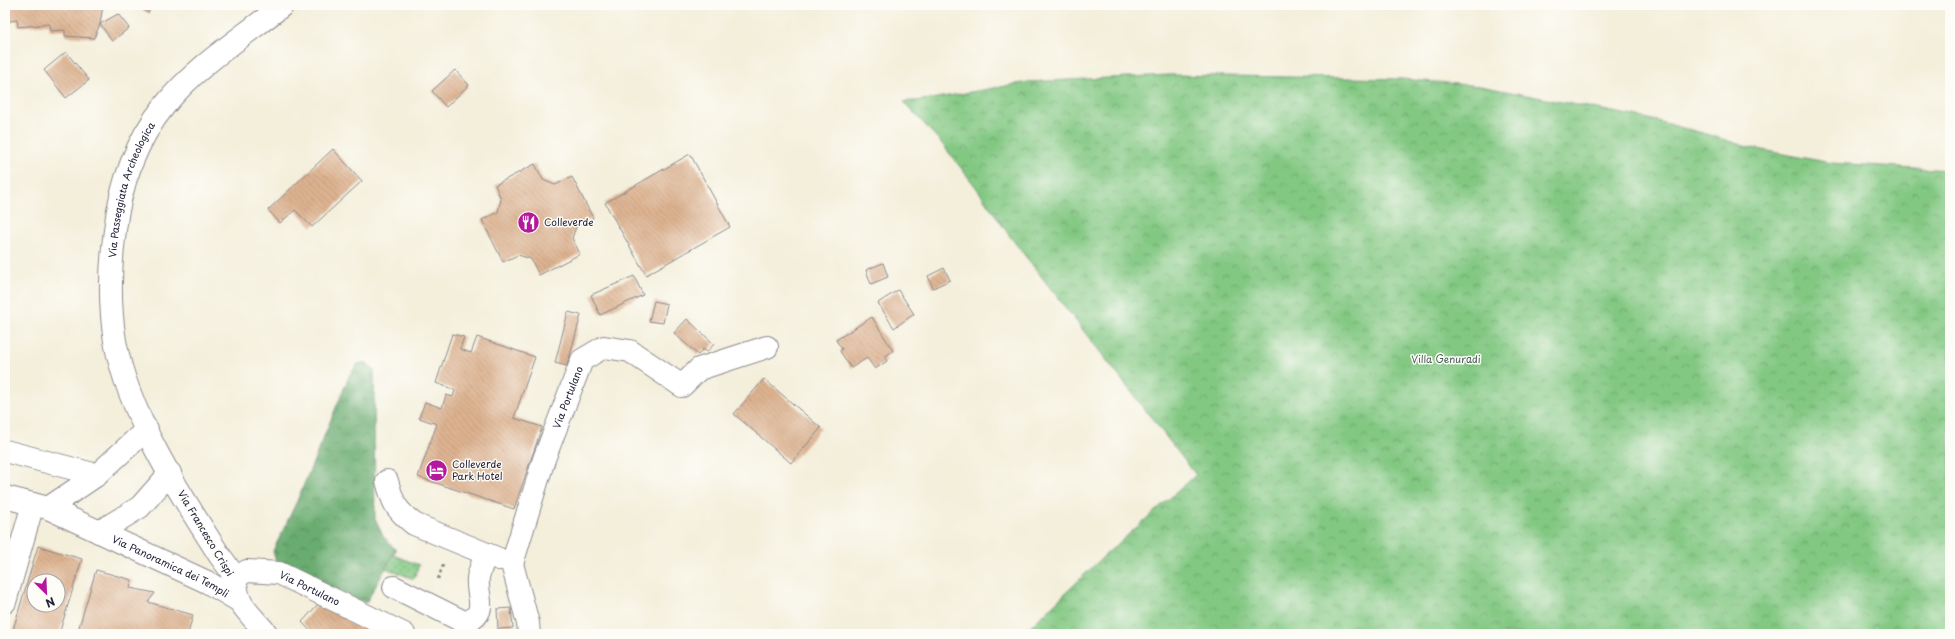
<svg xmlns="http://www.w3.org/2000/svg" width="1955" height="639" viewBox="0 0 1955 639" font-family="'Playpen Sans',sans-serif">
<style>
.grass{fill:url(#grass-dots);stroke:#52755e}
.forest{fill:url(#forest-crowns);stroke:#466756}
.park{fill:url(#park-crowns);stroke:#52755e}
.building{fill:url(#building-back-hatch);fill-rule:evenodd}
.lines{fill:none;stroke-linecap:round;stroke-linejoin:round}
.minor-casing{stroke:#8b888b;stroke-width:24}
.major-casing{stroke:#8b888b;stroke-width:24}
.path{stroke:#8b888b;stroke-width:2.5;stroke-dasharray:3 3;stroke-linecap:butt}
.minor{stroke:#fff;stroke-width:22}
.major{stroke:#fff;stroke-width:22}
.labels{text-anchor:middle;stroke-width:3;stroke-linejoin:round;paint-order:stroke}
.street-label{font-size:10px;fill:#22223b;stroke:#fdfcf7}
.poi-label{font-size:10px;fill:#22223b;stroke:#fdfcf7;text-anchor:start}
.park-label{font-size:10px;fill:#445c54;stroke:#fdfcf7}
</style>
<defs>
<pattern id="grass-dots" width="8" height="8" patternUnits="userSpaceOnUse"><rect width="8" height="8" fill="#82c882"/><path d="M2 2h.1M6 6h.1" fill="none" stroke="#6aa26c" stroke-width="1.8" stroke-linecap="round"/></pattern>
<pattern id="forest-crowns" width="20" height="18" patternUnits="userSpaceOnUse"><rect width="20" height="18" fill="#69ac70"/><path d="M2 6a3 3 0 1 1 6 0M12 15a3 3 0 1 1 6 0" fill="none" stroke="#568c5d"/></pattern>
<pattern id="park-crowns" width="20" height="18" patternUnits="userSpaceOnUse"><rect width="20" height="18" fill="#82c882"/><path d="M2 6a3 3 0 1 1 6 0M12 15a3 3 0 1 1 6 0" fill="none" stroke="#6aa26c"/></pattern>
<pattern id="building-back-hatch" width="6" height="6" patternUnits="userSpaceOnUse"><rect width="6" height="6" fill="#ddb290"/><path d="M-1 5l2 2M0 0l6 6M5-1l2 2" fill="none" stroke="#bd997d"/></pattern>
</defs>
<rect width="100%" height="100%" fill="#fdfcf7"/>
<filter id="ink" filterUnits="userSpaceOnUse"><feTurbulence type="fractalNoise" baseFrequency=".025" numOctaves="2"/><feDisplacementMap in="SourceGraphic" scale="8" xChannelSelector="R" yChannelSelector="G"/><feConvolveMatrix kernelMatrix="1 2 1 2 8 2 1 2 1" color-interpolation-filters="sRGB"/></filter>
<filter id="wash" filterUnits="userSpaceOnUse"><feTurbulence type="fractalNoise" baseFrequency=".012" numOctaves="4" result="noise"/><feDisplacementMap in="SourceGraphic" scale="16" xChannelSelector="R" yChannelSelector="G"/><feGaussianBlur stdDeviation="0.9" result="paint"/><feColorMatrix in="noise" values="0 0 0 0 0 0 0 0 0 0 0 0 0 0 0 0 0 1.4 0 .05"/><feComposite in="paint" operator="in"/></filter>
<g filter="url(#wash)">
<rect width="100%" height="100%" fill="#f4efdb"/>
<path class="grass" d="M 393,555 L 419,565 L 414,579 L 385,568 Z"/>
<path class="forest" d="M 366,362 L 374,370 L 375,519 L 383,536 L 396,550 L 366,603 L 289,569 L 276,561 L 273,551 L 297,501 L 350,374 L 358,364 Z"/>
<path class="park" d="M 1170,75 L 1402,79 L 1480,86 L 1649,119 L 1710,135 L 1747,147 L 1831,163 L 1950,170 L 1950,634 L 1023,634 L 1103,557 L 1196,475 L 1009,235 L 976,187 L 939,140 L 904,102 L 931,99 L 1028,82 Z"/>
<g id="blocks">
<path class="building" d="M 5,5 L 103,5 L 100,24 L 94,38 L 65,36 L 65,30 L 50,31 L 49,24 L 18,27 L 17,20 L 5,22 Z
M 135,5 L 153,5 L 148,13 Z
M 118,14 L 129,28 L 112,41 L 100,24 Z
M 66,52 L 89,80 L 66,98 L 44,70 Z
M 455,70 L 469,85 L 446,107 L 432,91 Z
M 333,149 L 362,181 L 312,227 L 295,210 L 280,223 L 268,210 Z
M 690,154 L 730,227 L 646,275 L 605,203 Z
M 535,164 L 543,180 L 555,185 L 572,177 L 593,218 L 576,227 L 572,238 L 580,254 L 539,275 L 531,259 L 518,255 L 503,262 L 482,220 L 498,212 L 501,199 L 495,185 Z
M 883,263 L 888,277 L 871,284 L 866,270 Z
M 944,268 L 950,280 L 933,288 L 928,276 Z
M 634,276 L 643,295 L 600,315 L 591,295 Z
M 898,290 L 914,314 L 894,328 L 878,303 Z
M 654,301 L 667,304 L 663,323 L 649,321 Z
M 568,312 L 581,315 L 567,366 L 555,363 Z
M 872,317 L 893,351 L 884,357 L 887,361 L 875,369 L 867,358 L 851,368 L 840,351 L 842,349 L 836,340 Z
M 687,319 L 714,344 L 707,352 L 703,349 L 698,355 L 674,333 Z
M 452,334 L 464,337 L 460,349 L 471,353 L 477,337 L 535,357 L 514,418 L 542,427 L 514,509 L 418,477 L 437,424 L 419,418 L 425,402 L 442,408 L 446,395 L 453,397 L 455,390 L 436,383 Z
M 764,379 L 821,428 L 791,463 L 734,414 Z
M 5,538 L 10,540 L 5,557 Z
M 38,546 L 82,559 L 59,634 L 15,634 L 12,633 ZM 34,581 L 58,581 L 58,605 L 34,605 Z
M 96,570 L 132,580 L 130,588 L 155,593 L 148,602 L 193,615 L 188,634 L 77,634 Z
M 321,601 L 387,634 L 313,634 L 302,622 Z
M 511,608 L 513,628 L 498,629 L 497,609 Z"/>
</g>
</g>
<g filter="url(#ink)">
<use href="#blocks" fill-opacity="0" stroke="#8b888b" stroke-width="1"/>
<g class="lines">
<defs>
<g id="minor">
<path d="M 5,451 L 97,475"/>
<path d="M 387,481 C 393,503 395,509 414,524 L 499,559"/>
<path id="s1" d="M 5,497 L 48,508 L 207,582 L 241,602"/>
<path d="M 48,508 L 97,475 L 147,429"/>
<path d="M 99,532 L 140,507 L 170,473"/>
<path id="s2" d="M 234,578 L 247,571 L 279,573 L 404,634"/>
<path d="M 394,587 L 466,623 C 490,611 476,598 478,578 C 479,570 484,561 486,554"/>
<path d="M 5,602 L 33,504"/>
<path id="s3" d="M 529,634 L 528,623 L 512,564 L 544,459 L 582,360 L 604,347 L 630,351 L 682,386 L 699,369 L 767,347"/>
</g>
<g id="major">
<path id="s4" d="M 267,634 C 259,624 248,614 241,603 C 237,595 237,586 234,578 C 231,570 225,563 220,556 C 180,494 128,414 115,341 C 109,304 110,267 115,230 C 120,186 136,140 165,105 C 196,66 244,36 283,5"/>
</g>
</defs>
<use href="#minor" class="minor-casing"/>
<use href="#major" class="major-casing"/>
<path class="path" d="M 438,579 L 443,565"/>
<use href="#minor" class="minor"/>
<use href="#major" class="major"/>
</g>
</g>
<defs>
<symbol id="restaurant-disc" viewBox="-11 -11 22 22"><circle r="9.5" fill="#b5179e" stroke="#fdfcf7"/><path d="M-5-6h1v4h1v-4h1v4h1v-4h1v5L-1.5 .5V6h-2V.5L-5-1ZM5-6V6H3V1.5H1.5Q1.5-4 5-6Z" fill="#fff"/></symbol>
<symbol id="hotel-disc" viewBox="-11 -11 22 22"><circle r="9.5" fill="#b5179e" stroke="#fdfcf7"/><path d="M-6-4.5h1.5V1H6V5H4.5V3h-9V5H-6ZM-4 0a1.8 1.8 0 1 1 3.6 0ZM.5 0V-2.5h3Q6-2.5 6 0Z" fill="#fff"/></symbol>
</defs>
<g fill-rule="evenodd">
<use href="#restaurant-disc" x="516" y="210" width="25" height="25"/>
<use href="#hotel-disc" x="424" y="458" width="25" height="25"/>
</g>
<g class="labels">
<g class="street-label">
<text dy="4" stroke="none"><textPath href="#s4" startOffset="488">Via Passeggiata Archeologica</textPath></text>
<text dy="4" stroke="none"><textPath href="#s3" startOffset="248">Via Portulano</textPath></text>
<text transform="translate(206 533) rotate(59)" y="4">Via Francesco Crispi</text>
<text dy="4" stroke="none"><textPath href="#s1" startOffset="180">Via Panoramica dei Templi</textPath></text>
<text dy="4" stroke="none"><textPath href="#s2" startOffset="81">Via Portulano</textPath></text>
</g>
<g class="poi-label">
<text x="544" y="226">Colleverde</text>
<text x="452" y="468">Colleverde<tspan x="452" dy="12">Park Hotel</tspan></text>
</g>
<g class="park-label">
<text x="1446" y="363">Villa Genuradi</text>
</g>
</g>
<rect width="1955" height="639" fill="none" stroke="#fdfcf7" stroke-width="20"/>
<g transform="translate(46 593) rotate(156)"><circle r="19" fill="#fdfcf7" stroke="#a5a5ac"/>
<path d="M0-3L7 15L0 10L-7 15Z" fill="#b5179e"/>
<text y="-6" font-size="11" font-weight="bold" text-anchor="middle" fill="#22223b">N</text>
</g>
</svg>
